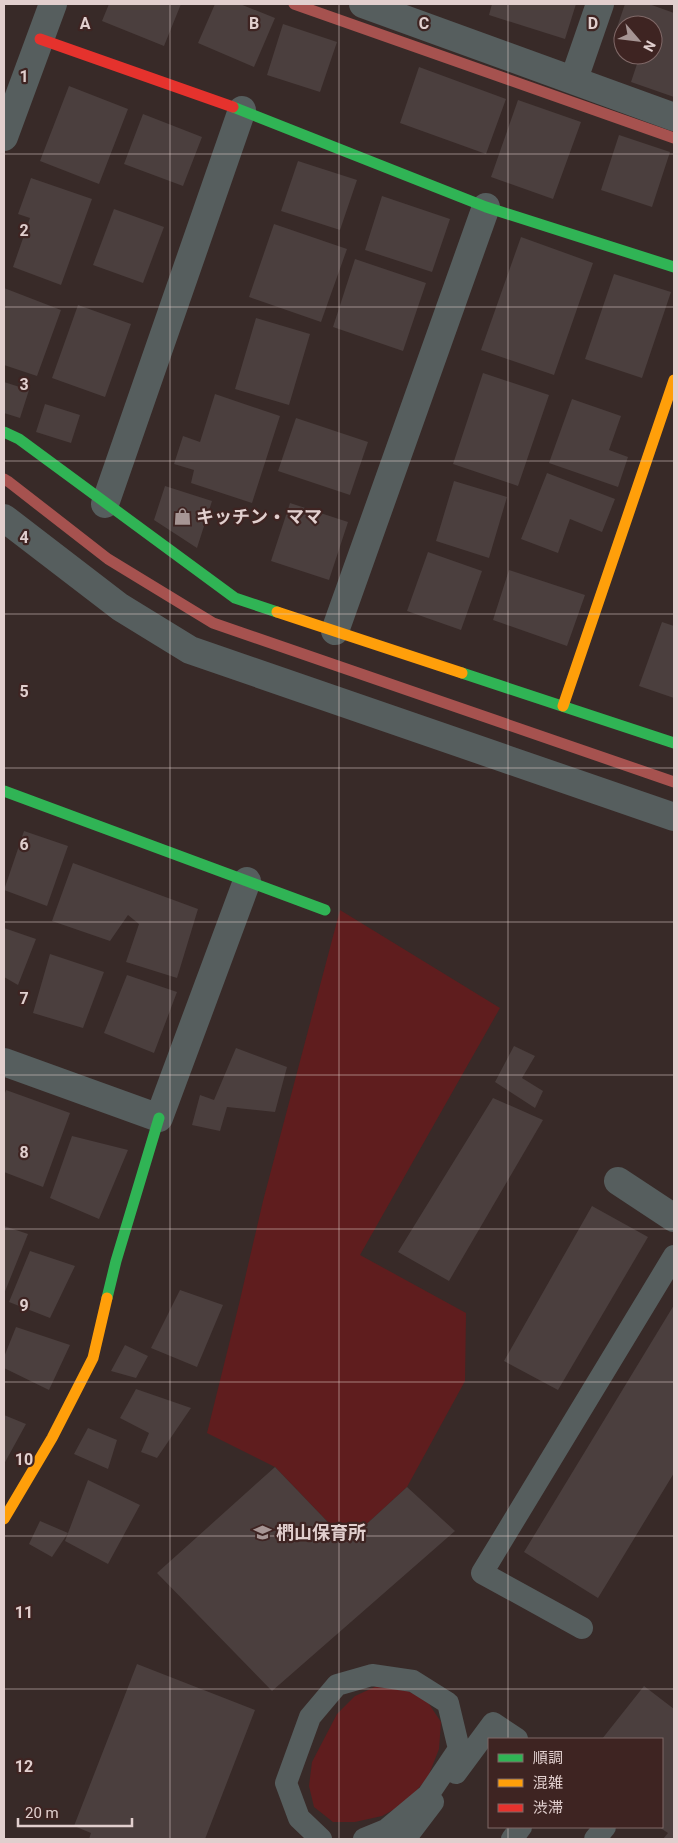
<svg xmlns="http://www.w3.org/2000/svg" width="678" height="1843" viewBox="0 0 678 1843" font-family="Roboto,'Noto Sans JP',sans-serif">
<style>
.green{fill:#5f1d1e}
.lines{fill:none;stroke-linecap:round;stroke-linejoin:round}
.stream{stroke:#a6524f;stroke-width:11}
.building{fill:#4b3f3e}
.lane{stroke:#565e5e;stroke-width:22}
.street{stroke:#565e5e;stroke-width:28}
.fast{stroke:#30b455;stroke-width:11}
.slow{stroke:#ff9f0a;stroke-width:11}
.jam{stroke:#e5322d;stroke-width:11}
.grid{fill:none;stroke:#e1cfce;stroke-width:1;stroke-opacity:0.55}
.labels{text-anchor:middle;stroke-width:4.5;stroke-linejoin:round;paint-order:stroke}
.poi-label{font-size:18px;font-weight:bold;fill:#e1cfce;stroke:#3e2422;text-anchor:start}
.grid-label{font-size:16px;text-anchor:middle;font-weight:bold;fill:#e1cfce;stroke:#3e2422;stroke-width:4.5;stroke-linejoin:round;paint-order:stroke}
</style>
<rect width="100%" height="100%" fill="#382a28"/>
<path class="green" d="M 340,910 L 500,1008 L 360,1255 L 466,1313 L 465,1381 L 407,1487 L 347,1542 L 275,1467 L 207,1433 L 239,1304 L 263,1201 Z
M 379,1685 L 402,1688 L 427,1701 L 441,1722 L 439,1749 L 428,1777 L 406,1803 L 382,1816 L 355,1822 L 333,1822 L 314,1807 L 309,1786 L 312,1762 L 337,1714 L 355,1696 Z"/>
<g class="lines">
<path class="stream" d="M 294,4 L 674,138
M 4,479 L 9,482 L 108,559 L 213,623 L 674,782"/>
</g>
<path class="building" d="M 109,4 L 181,4 L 164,46 L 102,21 Z
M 215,4 L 240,4 L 275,18 L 254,67 L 198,43 Z
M 492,4 L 576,4 L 565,39 L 489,15 Z
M 625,4 L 649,4 L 674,13 L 674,97 L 631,82 L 640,55 L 653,55 L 653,25 L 623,25 L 623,40 L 614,36 Z
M 283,24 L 337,42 L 320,92 L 267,75 Z
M 419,67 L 506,99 L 486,154 L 400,123 Z
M 69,86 L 128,109 L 99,184 L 40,161 Z
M 518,100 L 581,122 L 553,199 L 491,177 Z
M 143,114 L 202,137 L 183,186 L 124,164 Z
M 619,135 L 670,152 L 652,207 L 601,190 Z
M 298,161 L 357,180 L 340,230 L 281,211 Z
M 31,178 L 92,199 L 61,285 L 13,267 L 30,218 L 18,214 Z
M 382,196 L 450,219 L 432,272 L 365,250 Z
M 114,209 L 164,227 L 143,283 L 93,265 Z
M 274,224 L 347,249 L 321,322 L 249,297 Z
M 521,237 L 593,263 L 554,375 L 481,350 Z
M 355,259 L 426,283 L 403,351 L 333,327 Z
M 614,274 L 671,292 L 642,378 L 585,359 Z
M 4,288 L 61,310 L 37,376 L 4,365 Z
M 78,305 L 131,324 L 105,397 L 52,378 Z
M 256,318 L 310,334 L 289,405 L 235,389 Z
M 483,373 L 549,395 L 518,486 L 453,464 Z
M 4,382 L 29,390 L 20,418 L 4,413 Z
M 215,394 L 280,416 L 252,503 L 191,483 L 194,470 L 174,464 L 183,436 L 200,442 Z
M 572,399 L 621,416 L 609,450 L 628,457 L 618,487 L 549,463 Z
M 45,404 L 80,415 L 71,443 L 36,432 Z
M 296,418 L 368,442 L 350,495 L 278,471 Z
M 547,473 L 615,499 L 602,532 L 570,519 L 558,553 L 521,539 Z
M 454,481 L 507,497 L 489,558 L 436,541 Z
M 165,486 L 212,501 L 197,548 L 154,520 Z
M 290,503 L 348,522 L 329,580 L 271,561 Z
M 428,552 L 482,571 L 461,630 L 407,611 Z
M 509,570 L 585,595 L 567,646 L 493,620 Z
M 662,622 L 674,626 L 674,698 L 639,686 Z
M 24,831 L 68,846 L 47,906 L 4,890 Z
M 73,863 L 198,909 L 177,978 L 126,962 L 139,924 L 128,915 L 110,941 L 52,921 Z
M 4,928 L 36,939 L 18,985 L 4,977 Z
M 50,954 L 104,972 L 83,1028 L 33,1013 Z
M 127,975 L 177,992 L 154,1053 L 104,1033 Z
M 514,1046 L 535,1056 L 522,1078 L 543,1091 L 535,1108 L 495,1082 Z
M 236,1048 L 287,1067 L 275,1112 L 227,1107 L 220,1131 L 192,1125 L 200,1095 L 214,1100 Z
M 6,1090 L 70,1113 L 43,1187 L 4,1172 L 4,1096 Z
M 493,1098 L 543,1120 L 449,1281 L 398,1252 Z
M 72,1136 L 128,1150 L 99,1219 L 50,1198 Z
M 592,1206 L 648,1237 L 558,1390 L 504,1361 Z
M 4,1226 L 28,1234 L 4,1294 Z
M 30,1251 L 75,1266 L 50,1318 L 9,1302 Z
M 180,1290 L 223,1305 L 197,1367 L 151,1348 Z
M 674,1305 L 674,1473 L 598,1598 L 524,1552 Z
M 16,1327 L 70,1345 L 49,1390 L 4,1368 L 4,1357 Z
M 125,1345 L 148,1356 L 136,1378 L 111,1371 Z
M 136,1389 L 191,1408 L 157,1458 L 141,1452 L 149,1433 L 120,1418 Z
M 4,1415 L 26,1424 L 4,1464 Z
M 88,1428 L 117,1440 L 108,1469 L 74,1454 Z
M 275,1467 L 347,1542 L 407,1487 L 455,1531 L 272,1691 L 157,1573 Z
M 88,1480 L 140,1505 L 108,1564 L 65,1541 Z
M 40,1521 L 68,1533 L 52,1557 L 29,1544 Z
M 137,1664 L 255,1710 L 205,1839 L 89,1839 L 91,1833 L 74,1826 Z
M 644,1686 L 674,1709 L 674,1839 L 663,1839 L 668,1833 L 659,1827 L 662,1827 L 662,1739 L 602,1739 Z"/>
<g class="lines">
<path class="lane" d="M 582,1628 L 482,1573 L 674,1256
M 456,1773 L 493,1723 L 517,1739
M 321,1839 L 299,1818 L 286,1783 L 310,1717 L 337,1685 L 372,1675 L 413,1681 L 448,1703 L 459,1749 L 428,1795 L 386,1830 L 364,1839
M 405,1839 L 433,1802
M 512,1839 L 521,1827
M 595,1839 L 605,1827"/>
<path class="street" d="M 363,4 L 674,117
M 574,79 L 600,4
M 4,137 L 53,4
M 105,504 L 242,110
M 4,518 L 120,607 L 190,650 L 674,817
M 335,631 L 486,207
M 4,1062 L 159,1118 L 247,881
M 618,1181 L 674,1218"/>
<path class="fast" d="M 233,107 L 486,207 L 674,267
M 4,432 L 19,439 L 235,598 L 277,612
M 462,673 L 674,743
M 4,791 L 325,910
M 107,1298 L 116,1261 L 159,1118"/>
<path class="slow" d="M 277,612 L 462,673
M 563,706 L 674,380
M 4,1519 L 52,1438 L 93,1358 L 107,1298"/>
<path class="jam" d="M 40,39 L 233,107"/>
</g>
<path class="grid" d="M 170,4 L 170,1839M 339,4 L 339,1839M 508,4 L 508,1739M 4,154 L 674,154M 4,307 L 674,307M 4,461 L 674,461M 4,614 L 674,614M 4,768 L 674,768M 4,922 L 674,922M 4,1075 L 674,1075M 4,1229 L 674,1229M 4,1382 L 674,1382M 4,1536 L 674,1536M 4,1689 L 674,1689M 508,1827 L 508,1839"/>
<defs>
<symbol id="shop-bare" viewBox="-9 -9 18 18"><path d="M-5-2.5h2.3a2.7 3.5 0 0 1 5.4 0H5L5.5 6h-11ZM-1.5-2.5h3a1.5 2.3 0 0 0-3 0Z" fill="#a69594" stroke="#3e2422" stroke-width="2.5" paint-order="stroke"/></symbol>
<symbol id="school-bare" viewBox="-9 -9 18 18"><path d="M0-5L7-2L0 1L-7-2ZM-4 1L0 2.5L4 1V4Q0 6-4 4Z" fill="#a69594" stroke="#3e2422" stroke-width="2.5" paint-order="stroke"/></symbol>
</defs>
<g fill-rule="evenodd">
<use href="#shop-bare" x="170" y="504" width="25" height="25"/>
<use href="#school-bare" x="250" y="1520" width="25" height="25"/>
</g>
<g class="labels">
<g class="poi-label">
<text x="196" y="523">キッチン・ママ</text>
<text x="276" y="1539">椚山保育所</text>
</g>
</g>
<g class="grid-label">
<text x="85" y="29">A</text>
<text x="254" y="29">B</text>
<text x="424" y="29">C</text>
<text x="593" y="29">D</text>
<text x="24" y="82">1</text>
<text x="24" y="236">2</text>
<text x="24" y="390">3</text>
<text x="24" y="543">4</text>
<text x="24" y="697">5</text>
<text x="24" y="850">6</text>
<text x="24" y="1004">7</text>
<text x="24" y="1158">8</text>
<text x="24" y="1311">9</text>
<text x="24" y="1465">10</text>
<text x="24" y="1618">11</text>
<text x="24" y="1772">12</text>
</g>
<rect width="678" height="1843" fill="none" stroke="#e1cfce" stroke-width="10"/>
<rect x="488" y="1738" width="175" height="90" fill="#3e2422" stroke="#7f6867"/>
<rect x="498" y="1754" width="25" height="8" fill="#30b455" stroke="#7f6867"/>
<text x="533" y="1763" font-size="15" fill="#e1cfce">順調</text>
<rect x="498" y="1779" width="25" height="8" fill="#ff9f0a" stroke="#7f6867"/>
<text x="533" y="1788" font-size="15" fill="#e1cfce">混雑</text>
<rect x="498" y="1804" width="25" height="8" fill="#e5322d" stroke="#7f6867"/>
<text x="533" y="1813" font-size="15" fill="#e1cfce">渋滞</text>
<g transform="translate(638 40) rotate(118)"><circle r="24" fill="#3e2422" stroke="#7f6867"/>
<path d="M0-4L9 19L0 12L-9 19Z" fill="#a69594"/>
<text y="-8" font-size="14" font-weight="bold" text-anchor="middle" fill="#e1cfce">N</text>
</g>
<path d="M18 1818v8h114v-8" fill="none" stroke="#e1cfce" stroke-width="2.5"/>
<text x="25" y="1818" font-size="15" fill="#e1cfce" stroke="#3e2422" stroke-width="4" paint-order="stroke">20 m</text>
</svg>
